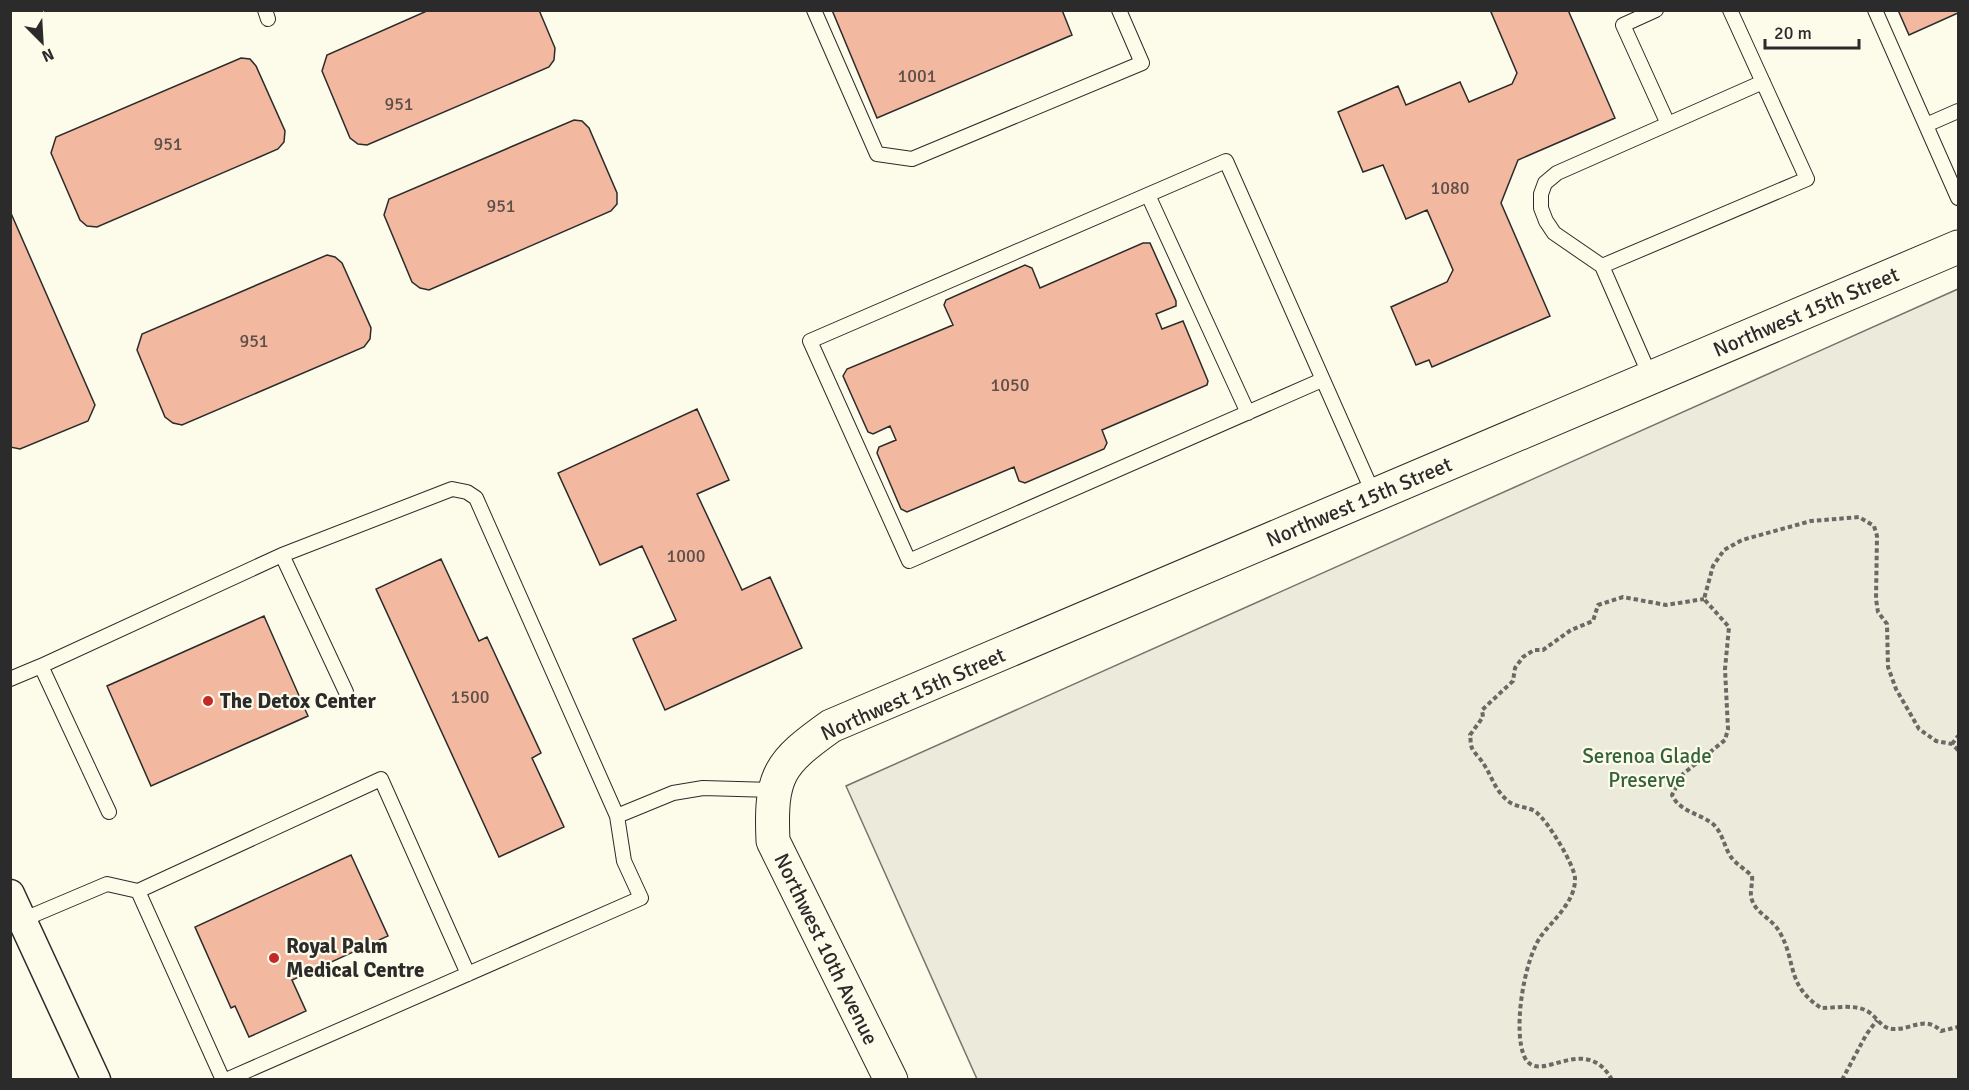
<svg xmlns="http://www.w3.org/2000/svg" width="1969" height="1090" viewBox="0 0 1969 1090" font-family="Signika,sans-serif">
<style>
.green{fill:#ecebdb;stroke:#74746e;stroke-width:1.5}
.building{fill:#f2b8a0;stroke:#2b2b2b;stroke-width:1.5}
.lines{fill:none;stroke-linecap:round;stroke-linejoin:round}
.lane-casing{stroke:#2b2b2b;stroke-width:16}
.street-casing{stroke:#2b2b2b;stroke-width:31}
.secondary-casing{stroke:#2b2b2b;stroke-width:35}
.path{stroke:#6a6964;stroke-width:4;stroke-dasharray:4.5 3;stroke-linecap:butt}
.lane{stroke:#fdfbea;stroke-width:14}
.street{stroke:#fdfbea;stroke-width:28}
.secondary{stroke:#fdfbea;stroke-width:33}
.poi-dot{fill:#c62828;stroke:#fdfbea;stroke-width:2}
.labels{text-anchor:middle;stroke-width:4.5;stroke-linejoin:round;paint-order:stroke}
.number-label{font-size:18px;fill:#5d4e48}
.street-label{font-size:21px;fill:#2b2b2b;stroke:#fdfbea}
.poi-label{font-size:21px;font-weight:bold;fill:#2b2b2b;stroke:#fdfbea;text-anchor:start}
.park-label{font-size:21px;fill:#34623c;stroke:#fdfbea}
</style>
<rect width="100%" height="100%" fill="#fdfbea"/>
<path class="green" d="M 1958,289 L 1958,1079 L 977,1079 L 846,786 Z"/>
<path class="building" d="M 429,10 L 539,10 L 555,48 L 554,60 L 549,67 L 367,145 L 358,144 L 350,138 L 322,71 L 327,55 Z
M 832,10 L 1062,10 L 1072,35 L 877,118 Z
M 1495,10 L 1568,10 L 1615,118 L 1518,160 L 1501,203 L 1550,316 L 1432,367 L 1429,360 L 1416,365 L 1391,307 L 1447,282 L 1453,270 L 1427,210 L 1406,219 L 1383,165 L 1363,172 L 1338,112 L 1398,86 L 1406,105 L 1460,82 L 1469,102 L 1512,84 L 1517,73 L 1491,12 Z
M 1898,10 L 1958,10 L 1958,13 L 1909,35 Z
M 241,58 L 250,59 L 256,66 L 285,131 L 284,142 L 278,149 L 97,227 L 87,226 L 80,220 L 51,153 L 56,137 Z
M 574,120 L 582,121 L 589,128 L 617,193 L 617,204 L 611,211 L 429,290 L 420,288 L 412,282 L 384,215 L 389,199 Z
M 10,211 L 95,405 L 88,421 L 20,449 L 10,447 Z
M 1143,243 L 1150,243 L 1176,301 L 1176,306 L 1156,314 L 1162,329 L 1183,321 L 1208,381 L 1207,385 L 1102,430 L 1107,443 L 1104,449 L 1025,483 L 1019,481 L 1014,467 L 907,512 L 901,509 L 877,453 L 879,447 L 896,440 L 890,426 L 873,434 L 868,432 L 843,376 L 847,369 L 953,325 L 944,305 L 946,300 L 1025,265 L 1032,268 L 1040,288 Z
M 327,255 L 335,257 L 342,263 L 371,328 L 370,339 L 364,347 L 182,425 L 173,423 L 165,417 L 137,350 L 142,334 Z
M 697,409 L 729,480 L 697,494 L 742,590 L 770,577 L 802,648 L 665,710 L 633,639 L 676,620 L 642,546 L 600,565 L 558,473 Z
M 441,559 L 479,641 L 487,637 L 541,753 L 532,758 L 564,827 L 499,857 L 376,589 Z
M 264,616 L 308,716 L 151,786 L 107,686 Z
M 351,855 L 388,936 L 292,980 L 306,1011 L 249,1037 L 235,1006 L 231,1008 L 195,927 Z"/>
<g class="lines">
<defs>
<path id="lane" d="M 265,10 L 268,19
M 814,10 L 877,154 L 912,159 L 1142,63 L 1119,10
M 1875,10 L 1958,198
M 1668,124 L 1763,82
M 1926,125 L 1958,111
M 1148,195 L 1248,413
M 1602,266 L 1807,179 L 1730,10
M 1651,378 L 1602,266 L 1554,233 L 1546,221 L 1541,208 L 1541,194 L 1545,183 L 1557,173 L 1668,124 L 1623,25 L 1656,10
M 1322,380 L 909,561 L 810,341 L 1226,161 L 1374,495
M 282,555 L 452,489 L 467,492 L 476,498 L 617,816 L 673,793 L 703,788 L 775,790
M 10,679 L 41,666
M 109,812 L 41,666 L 282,555 L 346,692
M 138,891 L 223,1080
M 22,920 L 107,884 L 138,891 L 381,779 L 468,974
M 226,1080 L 641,898 L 624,861 L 617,816"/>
<path id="street" d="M 10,894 L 96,1080"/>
<path id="secondary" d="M 891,1080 L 773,841 C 770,775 779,763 831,726 L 1958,247"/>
</defs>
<use href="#lane" class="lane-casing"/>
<use href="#street" class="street-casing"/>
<use href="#secondary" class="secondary-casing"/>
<path class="path" d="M 1952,744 L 1958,736
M 1958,750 L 1952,744 L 1936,741 L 1919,729 L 1896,689 L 1888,667 L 1887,624 L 1878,612 L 1876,599 L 1877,536 L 1874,526 L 1859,517 L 1811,521 L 1742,540 L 1724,550 L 1713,566 L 1704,599 L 1729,627 L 1725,669 L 1728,729 L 1725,740 L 1683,774 L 1672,795 C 1680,812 1699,813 1713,824 C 1723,833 1724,847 1731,857 C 1736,864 1746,870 1752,876 C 1753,884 1749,892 1752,900 C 1756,913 1772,919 1779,931 C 1797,961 1785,984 1821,1008 C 1835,1008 1855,1004 1867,1011 C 1877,1016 1881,1029 1893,1029 C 1911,1030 1925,1015 1941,1031 L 1958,1027
M 1612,1080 C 1585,1031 1540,1086 1525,1058 C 1512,1032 1524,960 1541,936 C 1553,920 1576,901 1575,878 C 1574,864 1547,820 1536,812 C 1528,806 1515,808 1507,800 C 1494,789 1492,776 1483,763 C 1480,758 1474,753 1472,748 C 1470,744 1471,739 1470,735 L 1483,717 L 1482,710 L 1513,681 L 1515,668 L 1523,657 L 1534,650 L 1543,650 L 1571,630 L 1593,621 L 1598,605 L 1623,597 L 1666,605 L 1704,599
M 1842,1080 L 1866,1035 L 1877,1020"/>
<use href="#lane" class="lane"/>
<use href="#street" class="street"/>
<use href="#secondary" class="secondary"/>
</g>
<g class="poi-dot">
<circle cx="208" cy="701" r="6"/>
<circle cx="274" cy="958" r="6"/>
</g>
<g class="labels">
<g class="number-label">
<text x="917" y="82">1001</text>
<text x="399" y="110">951</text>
<text x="168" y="150">951</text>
<text x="1450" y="194">1080</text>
<text x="501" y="212">951</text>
<text x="254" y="347">951</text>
<text x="1010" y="391">1050</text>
<text x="686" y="562">1000</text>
<text x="470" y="703">1500</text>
</g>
<g class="street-label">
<text transform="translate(1806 312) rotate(-23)" y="7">Northwest 15th Street</text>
<text transform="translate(1359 502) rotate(-23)" y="7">Northwest 15th Street</text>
<text transform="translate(913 694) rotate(-24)" y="7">Northwest 15th Street</text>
<text transform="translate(826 949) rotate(64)" y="7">Northwest 10th Avenue</text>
</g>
<g class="poi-label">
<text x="220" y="708">The Detox Center</text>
<text x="286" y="953">Royal Palm<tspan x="286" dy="24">Medical Centre</tspan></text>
</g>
<g class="park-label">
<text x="1647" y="763">Serenoa Glade<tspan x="1647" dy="24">Preserve</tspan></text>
</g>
</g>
<rect width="1969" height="1090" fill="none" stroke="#2b2b2b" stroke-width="24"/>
<g transform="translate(42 42) rotate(156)" stroke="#fdfbea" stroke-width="4.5" paint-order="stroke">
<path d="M0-4.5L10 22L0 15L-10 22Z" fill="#2b2b2b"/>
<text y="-9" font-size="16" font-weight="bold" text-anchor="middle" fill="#2b2b2b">N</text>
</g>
<path d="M1765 39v9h94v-9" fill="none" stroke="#2b2b2b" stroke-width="3"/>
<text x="1774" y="39" font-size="18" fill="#2b2b2b" stroke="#fdfbea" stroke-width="4.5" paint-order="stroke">20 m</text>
</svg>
